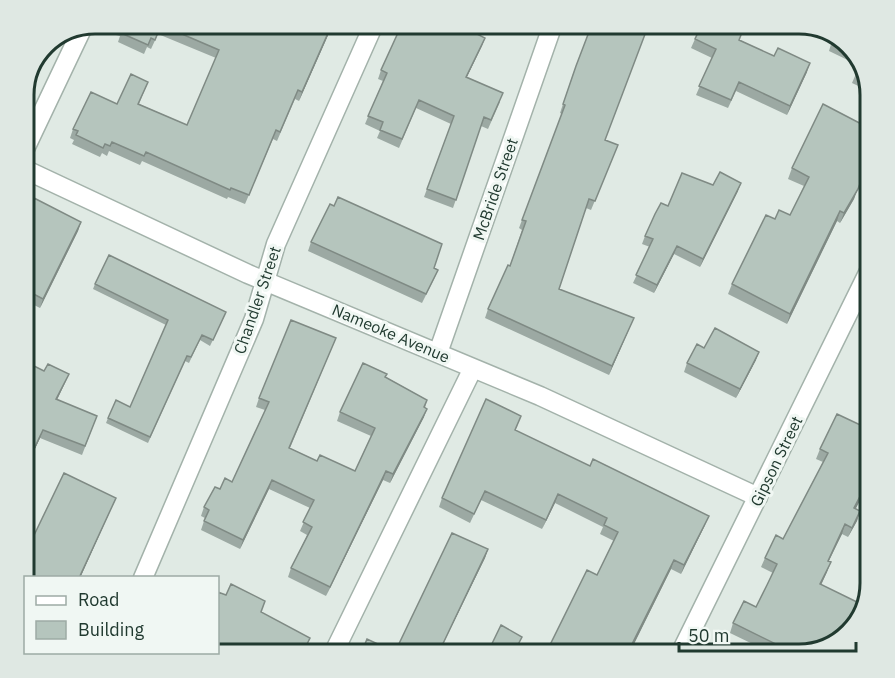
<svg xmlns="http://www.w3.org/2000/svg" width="895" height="678" viewBox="0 0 895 678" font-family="'IBM Plex Sans',sans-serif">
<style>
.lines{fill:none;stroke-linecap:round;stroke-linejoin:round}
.minor-casing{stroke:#a3b2aa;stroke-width:21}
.minor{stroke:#fff;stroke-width:18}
.wall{fill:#9ca9a3}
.shaded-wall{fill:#7f8a84}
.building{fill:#b5c5bd;stroke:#7f8a84;stroke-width:1.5}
.labels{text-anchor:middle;stroke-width:6;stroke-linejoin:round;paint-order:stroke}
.street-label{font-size:16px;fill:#213a30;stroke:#f0f7f3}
.rim{fill:none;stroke:#213a30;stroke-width:3}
</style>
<rect width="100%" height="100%" fill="#e0eae4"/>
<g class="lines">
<defs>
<path id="minor" d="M 24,151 L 82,29
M 24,169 L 248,274 L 540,396 L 758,497
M 438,353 L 553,24
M 143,578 L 254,319 L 276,244 L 374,24
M 111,654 L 111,652
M 333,654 L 473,368
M 680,654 L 871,267"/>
</defs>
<use href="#minor" class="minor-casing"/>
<use href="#minor" class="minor"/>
</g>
<path class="wall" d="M 120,24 L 333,24 L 299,101 L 295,99 L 277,141 L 273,139 L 245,204 L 228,197 L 227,199 L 142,161 L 140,165 L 109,151 L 107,156 L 102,153 L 100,157 L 72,144 L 74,140 L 70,138 L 73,129 L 117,104 L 148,82 L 139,104 L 187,125 L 216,58 L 158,34 L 151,49 L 147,47 L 144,54 L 118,42 L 120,36 L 116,35 Z
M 463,24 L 462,26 L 485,38 L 467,77 L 500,102 L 488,129 L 481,126 L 453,208 L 424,197 L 451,124 L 416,108 L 399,148 L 377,138 L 380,131 L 365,124 L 383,81 L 378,79 L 381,70 Z
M 592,24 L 640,24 L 605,140 L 618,145 L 591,210 L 586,208 L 559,289 L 630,327 L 609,375 L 485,318 L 488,309 L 510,266 L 522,230 L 519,228 L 562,114 L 560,113 L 573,74 Z
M 695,39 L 740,40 L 807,72 L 787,115 L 736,91 L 728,108 L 696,95 L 712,58 L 691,48 Z
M 843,39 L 856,64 L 829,51 L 832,41 Z
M 858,69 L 869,91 L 852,83 Z
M 871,147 L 861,168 L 854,199 L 840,223 L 837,221 L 787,324 L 728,294 L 732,284 L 775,219 L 790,215 L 804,186 L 788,179 L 792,168 Z
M 713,185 L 738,191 L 700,267 L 674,254 L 654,293 L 633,283 L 650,247 L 642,244 L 645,236 L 668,206 Z
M 24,218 L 81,222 L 78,231 L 40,308 L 24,300 Z
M 311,242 L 434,268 L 438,270 L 434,279 L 422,303 L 308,251 Z
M 95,284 L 224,317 L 210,346 L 200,340 L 189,363 L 185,361 L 148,443 L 106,423 L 108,418 L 130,407 L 166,325 L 93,289 Z
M 336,338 L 290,448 L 317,461 L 355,471 L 371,436 L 337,421 L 340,412 L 386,377 L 427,400 L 425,408 L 424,417 L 390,483 L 383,480 L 326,596 L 288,577 L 291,568 L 307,535 L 300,531 L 310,508 L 269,489 L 240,549 L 201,530 L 205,518 L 201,516 L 204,507 L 220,489 L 232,482 L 265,410 L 256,407 L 259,398 Z
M 704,348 L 756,360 L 736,398 L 684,372 L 687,363 Z
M 24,361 L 44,371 L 69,374 L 57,400 L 97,416 L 82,455 L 40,438 L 24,472 Z
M 871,375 L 871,393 L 865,390 Z
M 518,425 L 515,430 L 705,525 L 681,574 L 671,569 L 629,654 L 546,654 L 548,649 L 597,575 L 614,541 L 600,534 L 603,527 L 555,503 L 542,529 L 481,500 L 470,523 L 439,507 L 442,498 Z
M 871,430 L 871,486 L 868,485 L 855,509 L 860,511 L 857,521 L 848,537 L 842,534 L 829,561 L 827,572 L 821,584 L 800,654 L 773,654 L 730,633 L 733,623 L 756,607 L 773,573 L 761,567 L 765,558 L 783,539 L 823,462 L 816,459 L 820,449 Z
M 116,498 L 80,578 L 26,578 L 26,590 L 24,587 L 24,556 Z
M 488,549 L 485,558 L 438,654 L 361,654 L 395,652 Z"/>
<path class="shaded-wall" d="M 332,24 L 333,24 L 299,101 L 302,92 Z
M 485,38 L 482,46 L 463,85 L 466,77 Z
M 810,63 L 807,72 L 787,115 L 790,106 Z
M 871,144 L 871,147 L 856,178 L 860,168 Z
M 865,170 L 854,199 L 840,223 L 844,213 Z
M 741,183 L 738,191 L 700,267 L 703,259 Z
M 840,211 L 837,221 L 787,324 L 790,314 Z
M 81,222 L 78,231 L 40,308 L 43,299 Z
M 677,246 L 674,254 L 654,293 L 657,285 Z
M 634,318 L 630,327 L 609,375 L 612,366 Z
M 759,352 L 756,360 L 736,398 L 740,389 Z
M 69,374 L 65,383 L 53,408 L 56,399 Z
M 427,409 L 424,417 L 390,483 L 393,474 Z
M 43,430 L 40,438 L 24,472 L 24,470 Z
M 386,471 L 383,480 L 326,596 L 330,587 Z
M 871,475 L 868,485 L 851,518 L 854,508 Z
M 272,480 L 269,489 L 240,549 L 243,540 Z
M 558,494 L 555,503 L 542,529 L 546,520 Z
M 116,498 L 80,578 L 79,578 Z
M 860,511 L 857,521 L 848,537 L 852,528 Z
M 709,516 L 705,525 L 681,574 L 684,565 Z
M 845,524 L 842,534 L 824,570 L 828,561 Z
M 488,549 L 485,558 L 438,654 L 437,654 Z
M 674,560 L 671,569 L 629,654 L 627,654 Z
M 831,562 L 827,572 L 817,594 L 820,584 Z"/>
<path class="building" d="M 120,24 L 332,24 L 302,92 L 298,90 L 280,132 L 276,130 L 249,195 L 231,188 L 230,190 L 146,152 L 144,156 L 112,142 L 110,146 L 105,144 L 103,148 L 76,135 L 78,131 L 73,129 L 91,92 L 117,104 L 131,74 L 148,82 L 138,104 L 187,125 L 219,50 L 161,25 L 155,40 L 151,38 L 148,45 L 121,33 L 123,27 L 120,25 Z
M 402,24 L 462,24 L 461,26 L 485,38 L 466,77 L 503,93 L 491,120 L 484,117 L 456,200 L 427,189 L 454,116 L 419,100 L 402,139 L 380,130 L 383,122 L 368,116 L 387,73 L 381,70 Z
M 592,24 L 639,24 L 638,26 L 647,29 L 605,140 L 618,145 L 595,201 L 589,199 L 559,289 L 634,318 L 612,366 L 488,309 L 508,265 L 510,266 L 526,221 L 522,220 L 565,105 L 563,104 L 576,66 Z
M 702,24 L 729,24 L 743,30 L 739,40 L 774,56 L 778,48 L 810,63 L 790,106 L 739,82 L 731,100 L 699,86 L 716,49 L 695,39 Z
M 835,36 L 843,39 L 848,48 L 832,41 Z
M 823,104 L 871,129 L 871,144 L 860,168 L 865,170 L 858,189 L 844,213 L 840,211 L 790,314 L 732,284 L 766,215 L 775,219 L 779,210 L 790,215 L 809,177 L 792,168 Z
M 720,172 L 741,183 L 703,259 L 677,246 L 657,285 L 636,275 L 653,239 L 645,236 L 655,214 L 661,203 L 668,206 L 682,173 L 713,185 Z
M 338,197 L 442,244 L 434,268 L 438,270 L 426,294 L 311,242 L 330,204 L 334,206 Z
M 34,198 L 81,222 L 43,299 L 24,289 L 24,218 Z
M 109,255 L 226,312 L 213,340 L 202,335 L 191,357 L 187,356 L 150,437 L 108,418 L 116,400 L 130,407 L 168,320 L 95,284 Z
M 291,320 L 336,338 L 289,448 L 317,461 L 320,455 L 355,471 L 375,428 L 340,412 L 363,363 L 387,374 L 385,377 L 427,400 L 424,407 L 427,409 L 393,474 L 386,471 L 330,587 L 291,568 L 312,527 L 303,522 L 314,500 L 272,480 L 243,540 L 204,521 L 209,510 L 204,507 L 215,487 L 220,489 L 225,478 L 232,482 L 269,402 L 259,398 Z
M 715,328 L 759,352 L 740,389 L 687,363 L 697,344 L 704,348 Z
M 24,361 L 44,371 L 48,364 L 69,374 L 56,399 L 97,416 L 85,446 L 43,430 L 24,470 Z
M 486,399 L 521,416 L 515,430 L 590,466 L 593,459 L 709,516 L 684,565 L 674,560 L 627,654 L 553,654 L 554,652 L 548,649 L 587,570 L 597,575 L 618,532 L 604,525 L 607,518 L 558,494 L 546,520 L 485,491 L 474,514 L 442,498 Z
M 837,414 L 871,430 L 871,475 L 854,508 L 860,511 L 852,528 L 845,524 L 828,561 L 831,562 L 820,584 L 863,605 L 856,626 L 800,654 L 796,654 L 733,623 L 744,601 L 756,607 L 767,585 L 777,564 L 765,558 L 776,535 L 783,539 L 828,453 L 820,449 Z
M 64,473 L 116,498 L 79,578 L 26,578 L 26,580 L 24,579 L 24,556 Z
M 452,533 L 488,549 L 438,654 L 422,647 L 419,654 L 361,654 L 367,639 L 395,652 Z
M 231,584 L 265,601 L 261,612 L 310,638 L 302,654 L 147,654 L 148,652 L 218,652 L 218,592 L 226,595 Z
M 501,625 L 522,637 L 513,654 L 487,654 Z"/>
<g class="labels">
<g class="street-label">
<text transform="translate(495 189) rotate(-71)" y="6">McBride Street</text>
<text transform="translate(257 300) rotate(-71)" y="6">Chandler Street</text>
<text transform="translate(391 333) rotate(23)" y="6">Nameoke Avenue</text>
<text transform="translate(776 461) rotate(-64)" y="6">Gipson Street</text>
</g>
</g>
<path d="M0 0H895V678H0ZM95 34H799A61 61 0 0 1 860 95V583A61 61 0 0 1 799 644H95A61 61 0 0 1 34 583V95A61 61 0 0 1 95 34Z" fill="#dfe8e3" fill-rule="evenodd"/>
<path class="rim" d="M95 34H799A61 61 0 0 1 860 95V583A61 61 0 0 1 799 644H95A61 61 0 0 1 34 583V95A61 61 0 0 1 95 34Z"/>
<rect x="24" y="576" width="195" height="78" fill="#f0f7f3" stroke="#9daba5" stroke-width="1.5"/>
<rect x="36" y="596" width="30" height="9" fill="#ffffff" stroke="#9daba5" stroke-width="1.5"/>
<text x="78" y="606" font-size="18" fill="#213a30">Road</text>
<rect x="36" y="621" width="30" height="18" fill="#b5c5bd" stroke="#9daba5" stroke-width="1.5"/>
<text x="78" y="636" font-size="18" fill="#213a30">Building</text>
<path d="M679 642v9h177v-9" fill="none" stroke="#213a30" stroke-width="3"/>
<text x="688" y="642" font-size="18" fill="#213a30" stroke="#f0f7f3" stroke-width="4.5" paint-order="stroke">50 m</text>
</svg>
